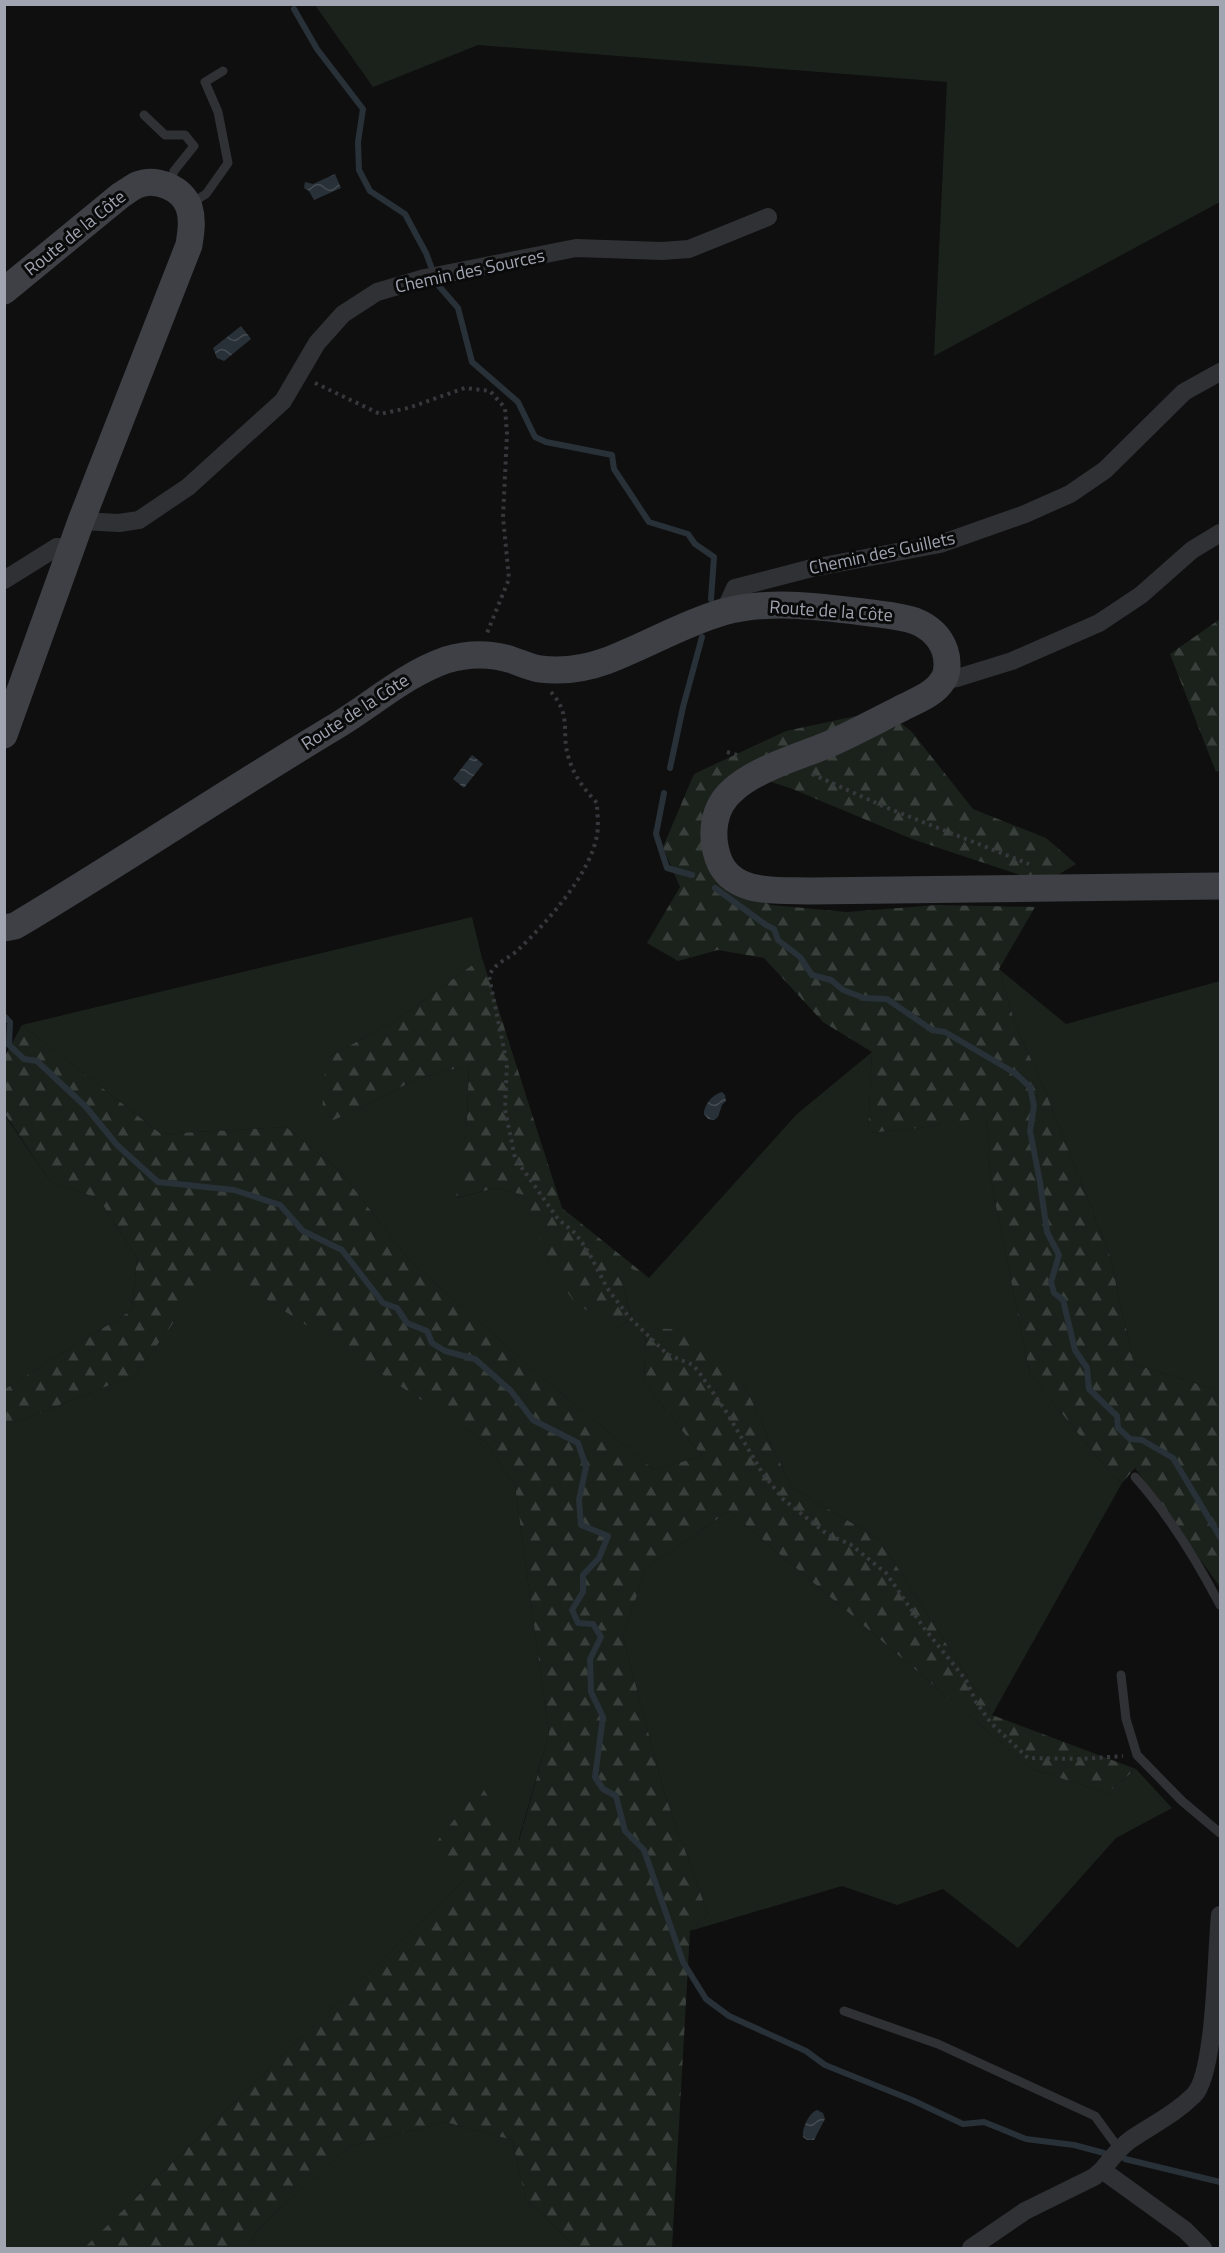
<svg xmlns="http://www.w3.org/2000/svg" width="1225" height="2253" viewBox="0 0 1225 2253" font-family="'Titillium Web',sans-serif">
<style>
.green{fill:#1b221c}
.forest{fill:url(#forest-firs)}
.water{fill:url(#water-waves)}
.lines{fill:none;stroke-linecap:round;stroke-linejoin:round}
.stream{stroke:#293138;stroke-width:6}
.path{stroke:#36383c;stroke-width:4;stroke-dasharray:3 4.5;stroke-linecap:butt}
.lane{stroke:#303135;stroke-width:9}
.street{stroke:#303135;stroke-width:18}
.secondary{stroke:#3e4045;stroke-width:27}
.labels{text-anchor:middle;stroke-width:6;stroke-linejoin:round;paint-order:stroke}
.street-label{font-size:18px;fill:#a0a5b1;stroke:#0a0a0b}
</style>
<defs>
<pattern id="forest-firs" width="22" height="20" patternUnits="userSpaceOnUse" patternTransform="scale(1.5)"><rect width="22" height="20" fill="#1b221c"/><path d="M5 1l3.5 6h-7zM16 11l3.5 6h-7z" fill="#393f3b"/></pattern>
<pattern id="water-waves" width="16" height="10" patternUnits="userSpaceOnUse" patternTransform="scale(1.5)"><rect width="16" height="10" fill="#293138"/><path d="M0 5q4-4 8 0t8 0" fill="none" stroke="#454c52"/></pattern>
</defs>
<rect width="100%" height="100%" fill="#0f0f10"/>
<path class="green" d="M 315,5 L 1220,5 L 1220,202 L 934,356 L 947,82 L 478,45 L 373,87 Z
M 472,917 L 482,958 L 399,1018 L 326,1059 L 358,1110 L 416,1079 L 469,1065 L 467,1119 L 457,1198 L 496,1188 L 525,1195 L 549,1265 L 617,1328 L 631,1318 L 622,1282 L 603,1253 L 649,1278 L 797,1114 L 872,1052 L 868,1133 L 920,1128 L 986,1116 L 991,1182 L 1030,1374 L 1111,1474 L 1122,1483 L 992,1715 L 879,1539 L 791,1487 L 746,1388 L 694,1331 L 646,1329 L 644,1382 L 702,1456 L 654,1470 L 543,1378 L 409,1260 L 340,1171 L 286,1127 L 161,1134 L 22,1025 Z
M 999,969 L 1066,1024 L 1220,981 L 1220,1391 L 1134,1364 L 1109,1253 L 1042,1083 L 1016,1027 Z
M 4,1114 L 49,1180 L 99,1199 L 137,1258 L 132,1310 L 5,1389 Z
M 215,1265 L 486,1442 L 515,1486 L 549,1734 L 518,1842 L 481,1787 L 462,1882 L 84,2248 L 5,2248 L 4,1430 L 14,1423 L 135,1375 Z
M 729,1511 L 1032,1769 L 1107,1793 L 1136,1769 L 1172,1808 L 1116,1838 L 1018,1948 L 943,1889 L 897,1905 L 842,1886 L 690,1931 L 708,1914 L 665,1795 L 623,1637 L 646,1568 Z
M 445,2122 L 512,2140 L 526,2200 L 578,2248 L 248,2248 L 258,2229 L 348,2147 Z"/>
<path class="forest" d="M 1220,619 L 1220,770 L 1216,772 L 1170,654 Z
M 884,710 L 912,732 L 973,809 L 1046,838 L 1076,864 L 1044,883 L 912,839 L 790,788 L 747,774 L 709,803 L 733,889 L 771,905 L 847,912 L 938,905 L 1035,907 L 999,969 L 1016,1027 L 1042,1083 L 1109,1253 L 1134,1364 L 1220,1391 L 1220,1587 L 1135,1468 L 1122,1483 L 1111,1474 L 1030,1374 L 991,1182 L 986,1117 L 920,1128 L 868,1133 L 872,1052 L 823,1022 L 764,958 L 718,950 L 678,961 L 647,943 L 680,887 L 663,847 L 694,774 L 786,731 Z
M 482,958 L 562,1208 L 649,1278 L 604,1254 L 622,1282 L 631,1318 L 617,1328 L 575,1303 L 549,1265 L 524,1195 L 496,1188 L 456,1198 L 467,1119 L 469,1065 L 416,1079 L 358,1110 L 321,1125 L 326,1059 L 399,1018 Z
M 22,1025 L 161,1134 L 286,1127 L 340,1171 L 409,1260 L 543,1378 L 654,1470 L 702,1456 L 644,1382 L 646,1328 L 694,1330 L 746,1388 L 791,1487 L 879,1539 L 992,1715 L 1136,1769 L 1107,1793 L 1032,1769 L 729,1511 L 646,1568 L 623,1637 L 665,1795 L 708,1914 L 690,1931 L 672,2248 L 578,2248 L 526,2200 L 512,2140 L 445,2122 L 348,2147 L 258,2229 L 248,2248 L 84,2248 L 462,1882 L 434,1845 L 481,1786 L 519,1841 L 549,1734 L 515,1486 L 486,1442 L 215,1266 L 135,1375 L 14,1423 L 5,1430 L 5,1389 L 132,1310 L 137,1258 L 99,1199 L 49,1180 L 5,1114 L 5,1056 Z"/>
<path class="water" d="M 335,174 L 341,188 L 314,200 L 309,191 L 304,188 L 305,182 L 313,184 Z
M 241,326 L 251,339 L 224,361 L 217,358 L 213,348 Z
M 472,755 L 483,764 L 464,788 L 453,779 Z
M 722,1092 L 725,1095 L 726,1101 L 722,1105 L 718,1117 L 714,1120 L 708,1119 L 704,1114 C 704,1105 713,1094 722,1092 Z
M 817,2110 L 823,2113 L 825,2119 L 814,2140 L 807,2140 L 803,2137 C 802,2128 809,2113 817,2110 Z"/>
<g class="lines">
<path class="stream" d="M 294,9 L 317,49 L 363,109 L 358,142 L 359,170 L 370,191 L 405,214 L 426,253 L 438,285 L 458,308 L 472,362 L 518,402 L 535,437 L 546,442 L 612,455 L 614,469 L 649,522 L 688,534 L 695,544 L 714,557 L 711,599
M 670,768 L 683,707 L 702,637
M 664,793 L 656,834 L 667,868 L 692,875
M 715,888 L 766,925 L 774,929 L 778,940 L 800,957 L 812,975 L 831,980 L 843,990 L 864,998 L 887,999 L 932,1030 L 945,1032 L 1015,1073 L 1030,1087 L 1034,1106 L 1030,1131 L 1040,1182 L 1047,1232 L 1059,1255 L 1051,1282 L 1054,1293 L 1063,1300 L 1075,1350 L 1087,1368 L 1089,1389 L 1117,1416 L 1118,1428 L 1130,1439 L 1142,1440 L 1173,1458 L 1220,1537
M 4,1016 L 10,1022 L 9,1045 L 24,1059 L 37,1061 L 86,1107 L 117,1145 L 158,1182 L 234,1190 L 280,1205 L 303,1231 L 342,1250 L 383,1303 L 397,1308 L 407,1323 L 427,1331 L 432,1343 L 445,1351 L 475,1359 L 511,1391 L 533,1420 L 578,1443 L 586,1467 L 579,1500 L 581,1525 L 608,1536 L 599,1558 L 583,1575 L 583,1592 L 572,1610 L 578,1623 L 593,1624 L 601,1637 L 590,1659 L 591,1692 L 603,1717 L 595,1777 L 603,1789 L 616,1796 L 625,1831 L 644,1850 L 683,1962 L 706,1999 L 729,2016 L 806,2051 L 825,2065 L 912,2100 L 963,2124 L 984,2122 L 1026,2139 L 1074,2145 L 1104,2153
M 1125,2159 L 1220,2182"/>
<path class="path" d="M 315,383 L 380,414 L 408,408 L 465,388 L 490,391 L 505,408 L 507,434 L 503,517 L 509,579 L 487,633
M 551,692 C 573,717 560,732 569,759 C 574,776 585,790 597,803 C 597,813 599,825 597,835 C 590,875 547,922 519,949 C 509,959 495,962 489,976 L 507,1064 L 505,1109 L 515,1158 L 558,1219 L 576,1234 L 589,1253 L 607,1288 L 629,1317 L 667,1354 L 693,1365 L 699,1372 L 727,1413 L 763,1474 L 783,1499 L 828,1535 L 850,1544 L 886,1573 L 924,1628 L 966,1680 L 976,1702 L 991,1723 L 1028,1758 L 1080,1759 L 1123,1756
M 727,752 L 741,756
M 812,774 L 885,807 L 1029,864"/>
<path class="lane" d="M 144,115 L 165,135 L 185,135 L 194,146 L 174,171 L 170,184
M 190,204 L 206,194 L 228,163 L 218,112 L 205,82 L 223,71
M 1135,1477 C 1169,1515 1196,1559 1220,1605
M 1121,1675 L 1126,1719 L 1137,1755 L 1182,1801 L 1220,1833
M 844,2011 L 938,2044 L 1095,2116 L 1119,2149"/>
<path class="street" d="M 81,521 L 119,523 L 139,520 L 188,487 L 283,401 L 317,343 L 343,314 L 377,292 L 425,278 L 576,248 L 662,251 L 689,249 L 768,217
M 4,580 L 57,547 L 71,549
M 724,612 L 735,588 L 812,568 L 940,544 L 1025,514 L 1070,494 L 1105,470 L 1184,392 L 1220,372
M 944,680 L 957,678 L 1012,661 L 1099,623 L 1141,595 L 1192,550 L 1220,533
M 971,2248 L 1025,2211 L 1094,2177 L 1102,2170
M 1203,2248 L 1185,2230 L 1102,2170 C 1111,2159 1119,2148 1130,2140 C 1152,2125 1175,2114 1194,2095 C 1216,2073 1216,1951 1220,1915"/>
<path class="secondary" d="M 4,291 L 121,195 C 126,192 131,188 137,185 C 156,177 182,188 189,207 C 193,220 191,232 189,245 L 81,521 L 4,735
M 4,928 L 15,926 C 124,861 229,790 338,725 C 374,703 406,674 446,660 C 469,653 490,653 512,660 C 521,663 531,668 540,669 C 564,672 584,669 606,661 C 646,646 682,624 723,612 C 771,599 823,607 871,613 C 886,615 901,616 915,621 C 930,627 940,636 945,651 C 948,660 948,673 943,680 C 934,695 915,701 900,709 C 876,721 852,734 827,745 C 798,757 756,769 733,790 C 713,807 710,834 718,858 C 731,896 779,890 810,891 L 1220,886"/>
</g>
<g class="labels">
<g class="street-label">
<text transform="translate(75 233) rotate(-39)" y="6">Route de la Côte</text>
<text transform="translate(470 271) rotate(-12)" y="6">Chemin des Sources</text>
<text transform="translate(882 553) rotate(-12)" y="6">Chemin des Guillets</text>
<text transform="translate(831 611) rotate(4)" y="6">Route de la Côte</text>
<text transform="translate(355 712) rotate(-33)" y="6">Route de la Côte</text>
</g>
</g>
<rect width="1225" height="2253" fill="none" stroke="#a0a5b1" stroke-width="12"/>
</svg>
